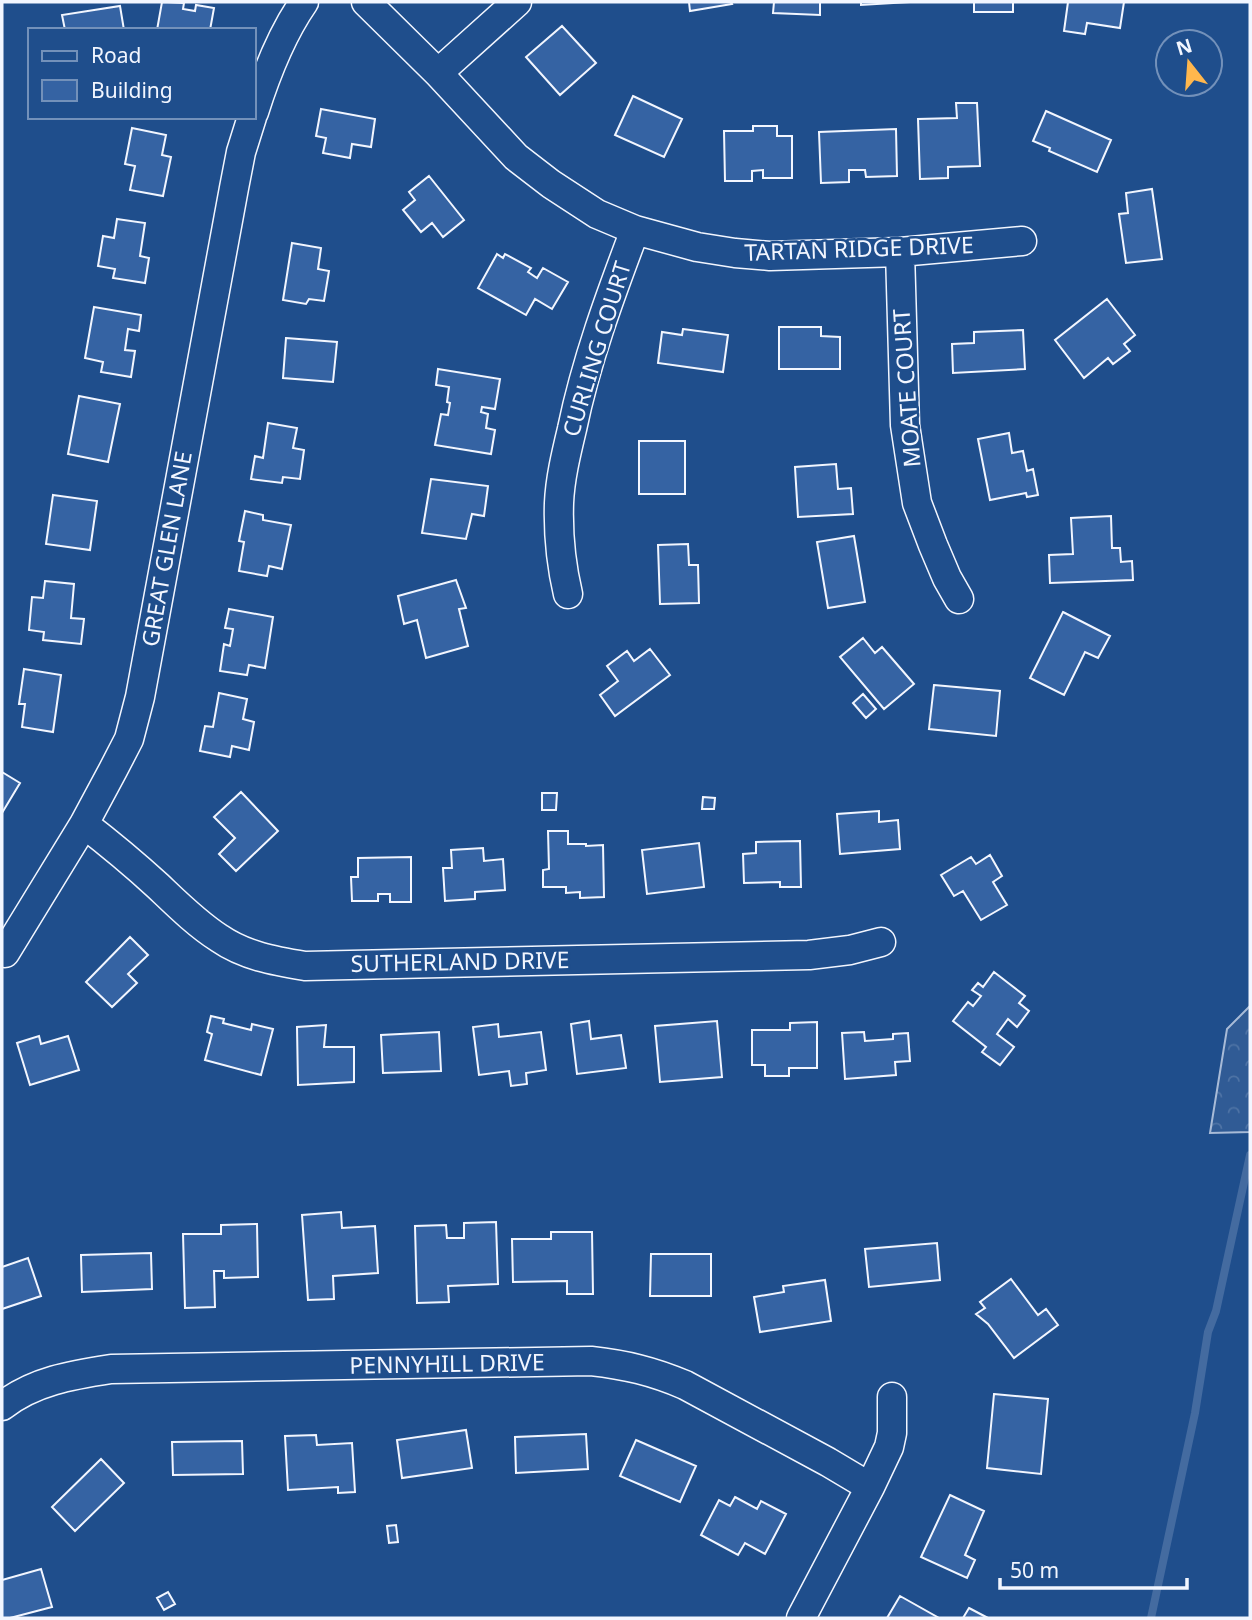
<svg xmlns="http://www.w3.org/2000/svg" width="1252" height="1620" viewBox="0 0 1252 1620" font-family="'Noto Sans',sans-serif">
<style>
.park{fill:url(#park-crowns);stroke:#a8bbd7;stroke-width:2}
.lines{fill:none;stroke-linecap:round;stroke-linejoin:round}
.stream{stroke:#446ba0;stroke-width:8}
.building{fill:#3563a3;stroke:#f2f6ff;stroke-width:2}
.minor-casing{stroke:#f2f6ff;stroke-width:31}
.minor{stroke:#1f4e8c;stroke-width:28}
.labels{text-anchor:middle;stroke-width:5;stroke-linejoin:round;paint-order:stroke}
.street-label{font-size:23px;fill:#f2f6ff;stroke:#1f4e8c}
</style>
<defs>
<pattern id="park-crowns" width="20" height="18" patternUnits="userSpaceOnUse" patternTransform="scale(1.75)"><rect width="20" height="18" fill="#305b95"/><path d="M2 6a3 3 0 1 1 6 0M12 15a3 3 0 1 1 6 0" fill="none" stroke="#4e73a5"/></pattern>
</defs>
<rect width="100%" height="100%" fill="#1f4e8c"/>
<path class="park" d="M 1250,1006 L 1250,1132 L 1210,1133 L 1227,1029 Z"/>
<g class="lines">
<path class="stream" d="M 1151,1618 L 1195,1413 L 1208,1332 L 1216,1311 L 1250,1155"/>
</g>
<path class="building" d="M 162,2 L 184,3 L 183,9 L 195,11 L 196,5 L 214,8 L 210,30 L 157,30 Z
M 689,2 L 731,2 L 732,4 L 690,11 Z
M 774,2 L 820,2 L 820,15 L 773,13 Z
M 861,2 L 910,2 L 861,5 Z
M 974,2 L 1013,2 L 1013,12 L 974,12 Z
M 1068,2 L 1124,2 L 1120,28 L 1087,23 L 1085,34 L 1064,31 Z
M 120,6 L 124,30 L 65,30 L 62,15 Z
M 562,26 L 596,63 L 560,95 L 526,57 Z
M 633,96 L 682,119 L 664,157 L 615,135 Z
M 956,103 L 977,103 L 980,166 L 948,167 L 948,178 L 920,179 L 918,119 L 957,118 Z
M 321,109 L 375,119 L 371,147 L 352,144 L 350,158 L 323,153 L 326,138 L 316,136 Z
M 1046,111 L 1111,140 L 1097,172 L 1049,151 L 1050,148 L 1033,141 Z
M 753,126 L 777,126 L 777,136 L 792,136 L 792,178 L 763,178 L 763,170 L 752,171 L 752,181 L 725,181 L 724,131 L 753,131 Z
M 132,128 L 166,135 L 162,155 L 171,157 L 163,196 L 130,190 L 135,166 L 125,164 Z
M 896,129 L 897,176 L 866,177 L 865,170 L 849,170 L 849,182 L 821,183 L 819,132 Z
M 429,176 L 464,220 L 443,237 L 432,223 L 421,232 L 403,210 L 415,200 L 409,192 Z
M 1152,189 L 1162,259 L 1126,263 L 1119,214 L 1128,213 L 1126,193 Z
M 117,219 L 145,223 L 140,256 L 149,258 L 145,283 L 113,278 L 115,269 L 98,266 L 103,236 L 114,238 Z
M 292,243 L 321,248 L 318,269 L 329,271 L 324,301 L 309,299 L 306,304 L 283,300 Z
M 497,254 L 503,258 L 505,254 L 531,268 L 528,272 L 537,278 L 543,268 L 568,282 L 552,309 L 535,299 L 526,315 L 478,288 Z
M 1107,299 L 1135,335 L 1124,344 L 1130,351 L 1113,364 L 1108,358 L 1084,378 L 1055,340 Z
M 94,307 L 141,315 L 139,331 L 128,329 L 125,350 L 135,351 L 131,377 L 101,372 L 103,362 L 85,358 Z
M 779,327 L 821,327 L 821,336 L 840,337 L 840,369 L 779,369 Z
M 683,329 L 728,335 L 723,372 L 658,363 L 662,332 L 682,335 Z
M 1023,330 L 1025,369 L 953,373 L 952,344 L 974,343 L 974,332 Z
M 286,338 L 337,342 L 333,382 L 283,378 Z
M 438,369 L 500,379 L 495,409 L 482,407 L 481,412 L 488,414 L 486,428 L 495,430 L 491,454 L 435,445 L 441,414 L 448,415 L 450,403 L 447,402 L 449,387 L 436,385 Z
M 79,396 L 120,404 L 108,462 L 68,454 Z
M 268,423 L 297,428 L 293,448 L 304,450 L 300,479 L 283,477 L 282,483 L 251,479 L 255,456 L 263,458 Z
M 1009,433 L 1012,453 L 1023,451 L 1027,471 L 1033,469 L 1038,495 L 1027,497 L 1026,493 L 990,500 L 978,439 Z
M 639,441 L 685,441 L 685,494 L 639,494 Z
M 836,464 L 838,489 L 851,488 L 853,514 L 798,517 L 795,467 Z
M 431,479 L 488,486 L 484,516 L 472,514 L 466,539 L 422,533 Z
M 53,495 L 97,501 L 90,550 L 46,544 Z
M 245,511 L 263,515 L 263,520 L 291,525 L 282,569 L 269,566 L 267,576 L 239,571 L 244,542 L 239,541 Z
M 1111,516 L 1112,548 L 1120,548 L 1121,562 L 1132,561 L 1133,580 L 1050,583 L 1049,555 L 1073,554 L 1071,518 Z
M 854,536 L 865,602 L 828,608 L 817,542 Z
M 688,544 L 689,565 L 698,565 L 699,603 L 660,604 L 658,545 Z
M 456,580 L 466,608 L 459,609 L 468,646 L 426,658 L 417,620 L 404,624 L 398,596 Z
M 45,581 L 74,584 L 71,618 L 84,619 L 81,644 L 43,640 L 44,632 L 29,630 L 32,597 L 43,598 Z
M 229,609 L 273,617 L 265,668 L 249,665 L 247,675 L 220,671 L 224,644 L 230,646 L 233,629 L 225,628 Z
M 1063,612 L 1110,636 L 1098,658 L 1085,652 L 1064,695 L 1030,678 Z
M 863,638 L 875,653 L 882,647 L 914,684 L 884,709 L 840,657 Z
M 650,649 L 670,675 L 615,716 L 600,695 L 618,681 L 607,666 L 627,651 L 634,661 Z
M 24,669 L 61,675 L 53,732 L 22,727 L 25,704 L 19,704 Z
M 934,685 L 1000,691 L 996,736 L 929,729 Z
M 219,693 L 247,699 L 243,719 L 254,722 L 249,750 L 232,746 L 230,757 L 200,751 L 205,726 L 213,727 Z
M 863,694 L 876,709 L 866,718 L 853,703 Z
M 2,772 L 20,783 L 2,813 Z
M 241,792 L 278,831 L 236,871 L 219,854 L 235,838 L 214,817 Z
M 542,793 L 557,793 L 556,810 L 542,810 Z
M 703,797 L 715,798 L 714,809 L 702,809 Z
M 879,811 L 879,822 L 898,820 L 900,849 L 840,854 L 837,814 Z
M 548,831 L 568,831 L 568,844 L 586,844 L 586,846 L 603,845 L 604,897 L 580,898 L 580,892 L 566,893 L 566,887 L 543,887 L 543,870 L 549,869 Z
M 800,841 L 801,887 L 780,887 L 780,882 L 744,883 L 743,854 L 756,853 L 756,842 Z
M 699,843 L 704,887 L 647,894 L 642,850 Z
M 483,848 L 484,861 L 503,859 L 505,890 L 475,892 L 475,899 L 445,901 L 443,868 L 452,868 L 451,850 Z
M 990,855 L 1002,876 L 993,882 L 1007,905 L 981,920 L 963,891 L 954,896 L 941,875 L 971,857 L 976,864 Z
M 411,857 L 411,902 L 390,902 L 390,894 L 378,894 L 378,901 L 352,901 L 351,877 L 358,877 L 358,858 Z
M 130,937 L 148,955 L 128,974 L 137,983 L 112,1007 L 86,982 Z
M 994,972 L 1025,996 L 1019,1003 L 1029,1011 L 1017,1027 L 1008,1019 L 997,1034 L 1014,1047 L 1000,1065 L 982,1052 L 986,1047 L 953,1021 L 968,1002 L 973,1006 L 981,996 L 972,990 L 978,983 L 983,987 Z
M 211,1016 L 224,1019 L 223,1023 L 251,1030 L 252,1024 L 273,1029 L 261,1075 L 205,1060 L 212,1034 L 207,1032 Z
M 589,1021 L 591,1039 L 621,1035 L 626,1068 L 577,1074 L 571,1024 Z
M 717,1021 L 722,1077 L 660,1082 L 655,1026 Z
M 817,1022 L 817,1068 L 789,1068 L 789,1076 L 765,1076 L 765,1065 L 752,1065 L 752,1030 L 790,1030 L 790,1023 Z
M 498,1024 L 499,1037 L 541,1032 L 546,1070 L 526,1073 L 527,1084 L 511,1086 L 509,1071 L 479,1075 L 473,1027 Z
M 326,1025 L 324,1047 L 354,1047 L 354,1082 L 298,1085 L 297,1027 Z
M 439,1032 L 441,1071 L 383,1073 L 381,1035 Z
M 864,1032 L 865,1041 L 893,1039 L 893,1034 L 908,1033 L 910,1061 L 895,1062 L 896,1075 L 845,1079 L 842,1033 Z
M 39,1036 L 41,1044 L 68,1036 L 79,1070 L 30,1085 L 17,1043 Z
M 341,1212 L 342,1228 L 375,1226 L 378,1273 L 333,1276 L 334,1299 L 308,1300 L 302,1215 Z
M 496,1222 L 498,1284 L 448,1286 L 449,1302 L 417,1303 L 415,1226 L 446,1225 L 447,1238 L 464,1238 L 464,1223 Z
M 257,1224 L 258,1277 L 224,1278 L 224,1271 L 214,1271 L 215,1307 L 185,1308 L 183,1234 L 221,1234 L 221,1225 Z
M 551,1232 L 592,1232 L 593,1294 L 567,1294 L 567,1281 L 513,1282 L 512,1239 L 551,1239 Z
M 937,1243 L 940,1280 L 869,1287 L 865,1249 Z
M 151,1253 L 152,1289 L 82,1292 L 81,1255 Z
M 651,1254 L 711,1254 L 711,1296 L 650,1296 Z
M 28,1258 L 41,1296 L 2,1309 L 2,1267 Z
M 1011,1279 L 1038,1315 L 1046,1309 L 1058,1325 L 1014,1358 L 988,1324 L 976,1314 L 985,1308 L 980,1302 Z
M 825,1280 L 831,1321 L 760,1332 L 754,1297 L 784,1292 L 783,1286 Z
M 994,1394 L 1048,1399 L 1041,1474 L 987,1468 Z
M 466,1430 L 472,1468 L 402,1478 L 397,1440 Z
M 586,1434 L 588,1469 L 516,1473 L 515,1437 Z
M 316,1435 L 317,1445 L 352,1443 L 355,1492 L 338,1493 L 338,1487 L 288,1490 L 285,1436 Z
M 636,1440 L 696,1466 L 680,1502 L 620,1476 Z
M 242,1441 L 243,1474 L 173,1475 L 172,1442 Z
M 101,1459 L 124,1483 L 75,1531 L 52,1507 Z
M 950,1495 L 984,1511 L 965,1555 L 975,1560 L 967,1578 L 921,1557 Z
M 735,1497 L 757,1509 L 761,1501 L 786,1514 L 765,1554 L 745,1543 L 738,1555 L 701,1535 L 719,1500 L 730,1506 Z
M 396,1525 L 398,1542 L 389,1543 L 387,1526 Z
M 41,1569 L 52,1607 L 10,1618 L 2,1618 L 2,1580 Z
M 168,1592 L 175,1604 L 164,1610 L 157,1598 Z
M 900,1596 L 939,1618 L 887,1618 Z
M 969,1608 L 988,1618 L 963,1618 Z"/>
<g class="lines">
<defs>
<path id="minor" d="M 366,2 L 438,73 L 516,157 L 551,184 L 597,214 L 635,230 L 697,247 L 735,253 L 770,256 L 900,252 L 1022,241
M 438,73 L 517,2
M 254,112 C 266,74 281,35 304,2
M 900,252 L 905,425 L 917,503 L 933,545 L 947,578 L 959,599
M 568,594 C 561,564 558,534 559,503 C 560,479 566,454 572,429 C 586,361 610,296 635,230
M 84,824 C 110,844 134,864 158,886 C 177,904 197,924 219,938 C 245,956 275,961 305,966 L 809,955 L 850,950 L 881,942
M 5,953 L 84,824 L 113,770 L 129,739 L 140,697 L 234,188 L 241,152 L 252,117
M 2,1406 C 34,1381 72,1375 111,1369 L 591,1361 C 626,1365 652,1371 685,1385 L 828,1462 L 870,1487
M 801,1618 L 870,1487 L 889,1447 L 892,1433 L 892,1397"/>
</defs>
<use href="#minor" class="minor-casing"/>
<use href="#minor" class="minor"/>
</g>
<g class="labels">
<g class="street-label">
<text transform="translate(859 249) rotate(-2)" y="8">TARTAN RIDGE DRIVE</text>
<text transform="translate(597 349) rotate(-73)" y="8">CURLING COURT</text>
<text transform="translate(907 388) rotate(-94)" y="8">MOATE COURT</text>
<text transform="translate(167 549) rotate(-80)" y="8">GREAT GLEN LANE</text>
<text transform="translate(460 962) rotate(-1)" y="8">SUTHERLAND DRIVE</text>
<text transform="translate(447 1364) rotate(-1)" y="8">PENNYHILL DRIVE</text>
</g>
</g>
<rect width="1252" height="1620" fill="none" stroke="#f2f6ff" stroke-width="7"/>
<rect x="28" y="28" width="228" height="91" fill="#1f4e8c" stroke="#7391ba" stroke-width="2"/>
<rect x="42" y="51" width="35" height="10" fill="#1f4e8c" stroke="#7391ba" stroke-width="2"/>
<text x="91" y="63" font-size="21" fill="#f2f6ff">Road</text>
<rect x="42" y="80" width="35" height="21" fill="#3563a3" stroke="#7391ba" stroke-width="2"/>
<text x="91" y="98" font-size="21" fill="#f2f6ff">Building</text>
<g transform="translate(1189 63) rotate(343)"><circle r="33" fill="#1f4e8c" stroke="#7391ba" stroke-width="2"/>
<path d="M0-5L12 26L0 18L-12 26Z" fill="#ffb74d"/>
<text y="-10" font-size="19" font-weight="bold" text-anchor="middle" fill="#f2f6ff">N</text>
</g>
<path d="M1000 1578v10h187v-10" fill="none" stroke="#f2f6ff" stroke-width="3.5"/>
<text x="1010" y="1578" font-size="21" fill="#f2f6ff" stroke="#1f4e8c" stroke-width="5" paint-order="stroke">50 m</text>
</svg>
